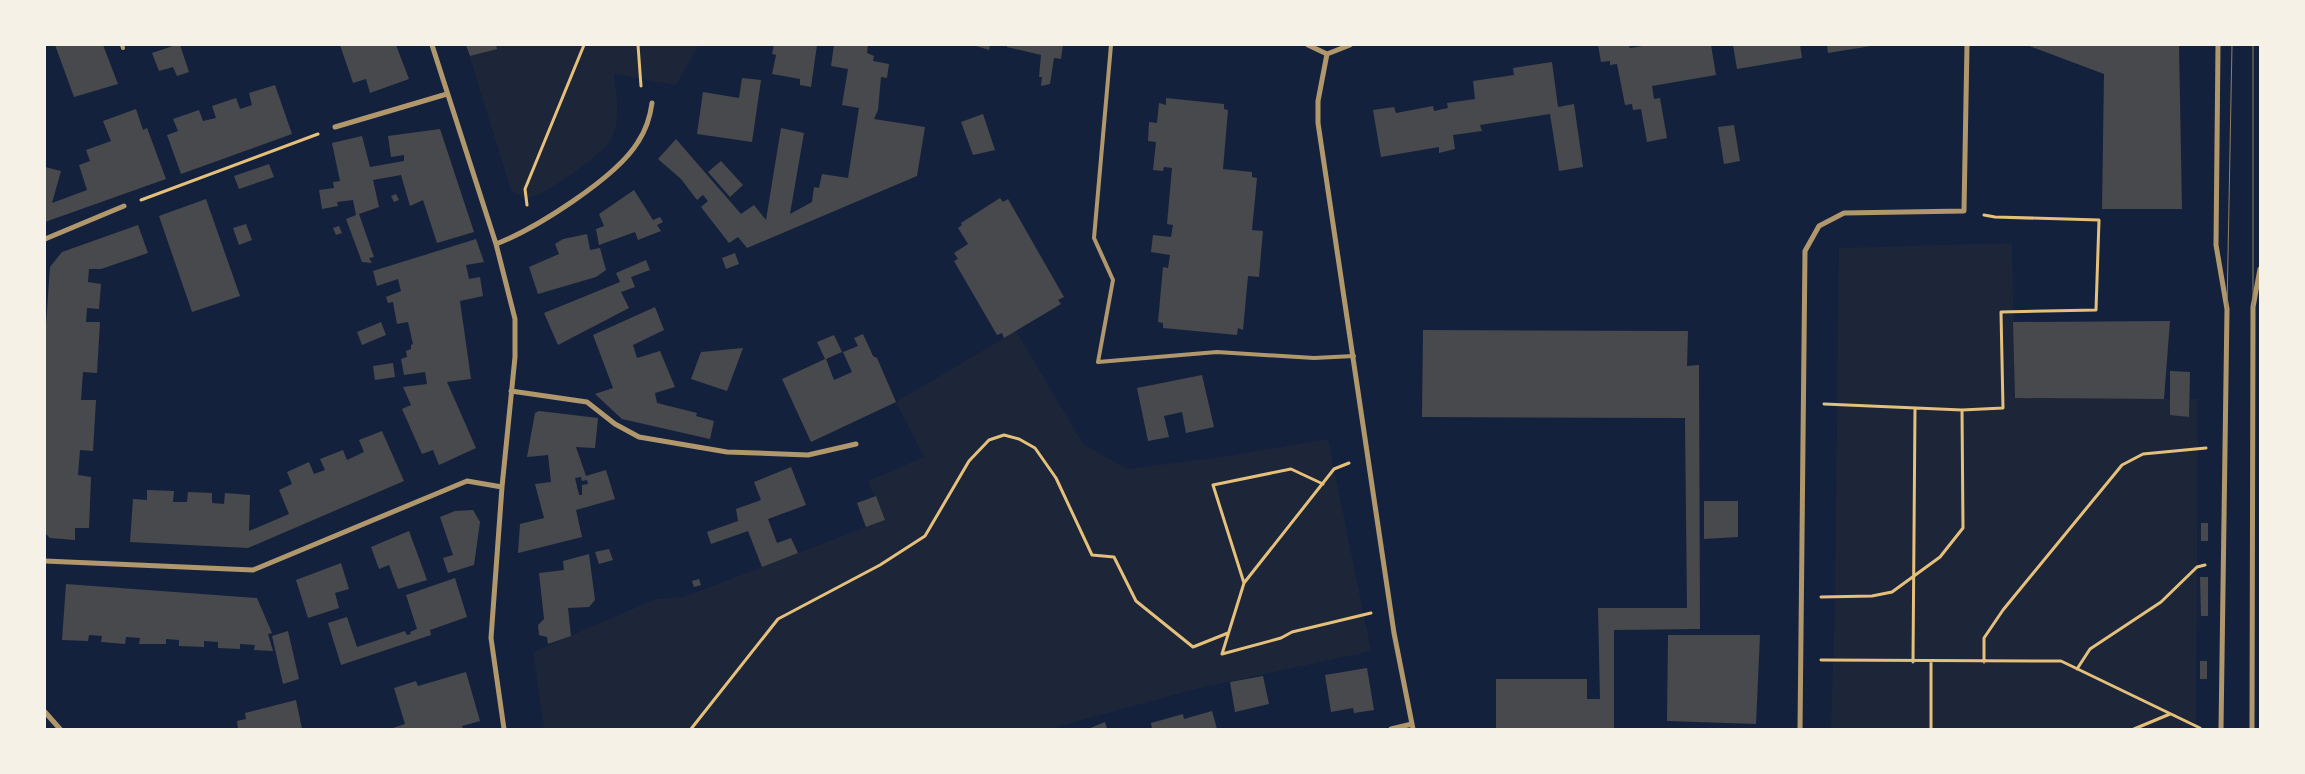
<svg xmlns="http://www.w3.org/2000/svg" width="2305" height="774" viewBox="0 0 2305 774" font-family="'Fira Sans Condensed',sans-serif">
<style>
.green{fill:#1d2539}
.building{fill:#48494c;fill-rule:evenodd}
.lines{fill:none;stroke-linecap:round;stroke-linejoin:round}
.path{stroke:#e5c07b;stroke-width:3}
.service{stroke:#b1986c;stroke-width:4}
.minor{stroke:#b1986c;stroke-width:5}
.tram{stroke:#918062;stroke-width:1}
</style>
<rect width="100%" height="100%" fill="#14213d"/>
<path class="green" d="M 466,45 L 698,45 L 698,46 L 676,85 L 614,74 C 616,96 622,121 610,141 C 602,154 546,194 532,197 C 523,199 518,195 511,190 Z
M 2012,243 L 2015,398 L 2198,399 L 2196,729 L 1831,729 L 1835,597 L 1839,248 Z
M 1016,331 L 1083,444 L 1127,469 L 1229,456 L 1328,439 L 1371,651 L 1199,688 L 1049,729 L 544,729 L 533,652 L 656,599 L 684,597 L 884,520 L 868,481 L 924,457 L 896,402 Z"/>
<path class="building" d="M 55,45 L 103,45 L 118,84 L 74,97 Z
M 176,45 L 180,45 L 189,72 L 177,76 L 173,67 L 159,71 L 152,53 Z
M 340,45 L 396,45 L 409,79 L 370,93 L 366,79 L 353,83 Z
M 466,45 L 496,45 L 497,49 L 470,56 Z
M 774,45 L 817,45 L 811,87 L 800,85 L 800,79 L 772,74 L 776,55 L 772,54 Z
M 834,45 L 868,45 L 867,53 L 874,56 L 873,61 L 889,64 L 887,78 L 881,77 L 878,110 L 874,119 L 925,127 L 917,176 L 747,248 L 738,237 L 729,243 L 701,207 L 708,201 L 703,195 L 697,200 L 681,179 L 658,159 L 676,139 L 741,214 L 754,205 L 766,220 L 781,128 L 804,133 L 790,214 L 812,202 L 814,187 L 819,188 L 822,174 L 848,178 L 859,108 L 842,105 L 848,69 L 831,66 Z
M 973,45 L 990,45 L 989,50 Z
M 1007,45 L 1063,45 L 1061,59 L 1054,58 L 1050,84 L 1041,86 L 1042,77 L 1039,77 L 1041,55 L 1007,47 Z
M 1598,45 L 1629,45 L 1630,48 L 1649,45 L 1711,45 L 1716,75 L 1652,86 L 1654,99 L 1660,98 L 1667,138 L 1647,142 L 1641,109 L 1633,110 L 1632,104 L 1625,105 L 1617,64 L 1610,65 L 1610,61 L 1601,62 Z
M 1733,45 L 1800,45 L 1802,58 L 1737,69 Z
M 1827,45 L 1871,45 L 1871,46 L 1828,53 Z
M 2027,45 L 2179,45 L 2182,209 L 2102,209 L 2104,74 Z
M 1552,62 L 1558,107 L 1574,104 L 1583,167 L 1559,171 L 1550,114 L 1480,125 L 1482,131 L 1453,135 L 1455,149 L 1439,153 L 1439,147 L 1381,157 L 1373,110 L 1394,107 L 1396,113 L 1433,106 L 1434,111 L 1448,108 L 1447,103 L 1475,99 L 1473,81 L 1514,75 L 1513,68 Z
M 742,78 L 761,80 L 752,142 L 697,134 L 703,92 L 739,98 Z
M 275,85 L 292,134 L 181,174 L 167,135 L 178,131 L 173,119 L 199,110 L 203,121 L 216,118 L 212,106 L 236,98 L 240,109 L 252,105 L 249,93 Z
M 1166,98 L 1224,104 L 1224,109 L 1228,110 L 1223,169 L 1252,172 L 1252,177 L 1257,178 L 1252,230 L 1263,231 L 1259,277 L 1248,276 L 1243,330 L 1238,328 L 1237,335 L 1163,328 L 1163,323 L 1158,322 L 1163,267 L 1168,268 L 1170,255 L 1151,252 L 1153,235 L 1171,237 L 1173,225 L 1167,224 L 1172,168 L 1164,167 L 1163,171 L 1153,170 L 1156,142 L 1148,141 L 1149,122 L 1157,123 L 1159,103 L 1166,105 Z
M 136,109 L 143,130 L 147,128 L 166,179 L 45,222 L 45,167 L 61,171 L 52,203 L 87,190 L 79,165 L 90,161 L 86,150 L 111,141 L 103,121 Z
M 983,114 L 995,150 L 973,155 L 961,122 Z
M 1734,125 L 1740,161 L 1724,164 L 1718,127 Z
M 440,129 L 474,232 L 437,243 L 423,200 L 410,206 L 401,175 L 373,180 L 379,207 L 359,214 L 374,257 L 369,258 L 372,263 L 362,262 L 346,219 L 356,215 L 353,200 L 337,202 L 338,206 L 322,209 L 319,190 L 334,188 L 333,182 L 340,181 L 332,143 L 362,136 L 370,167 L 404,161 L 404,155 L 391,157 L 388,136 Z
M 721,161 L 743,185 L 730,197 L 708,172 Z
M 269,164 L 274,177 L 239,189 L 234,176 Z
M 634,190 L 653,220 L 660,217 L 663,222 L 657,225 L 661,231 L 638,240 L 635,232 L 599,245 L 596,229 L 604,226 L 599,214 Z
M 396,194 L 399,200 L 394,202 L 391,196 Z
M 1000,198 L 1003,202 L 1008,199 L 1064,297 L 1058,300 L 1061,304 L 1004,338 L 1002,333 L 997,335 L 954,261 L 958,259 L 954,253 L 968,244 L 958,228 L 962,225 L 961,223 Z
M 206,199 L 240,296 L 192,312 L 159,216 Z
M 246,224 L 252,240 L 239,245 L 233,228 Z
M 138,225 L 148,253 L 101,269 L 89,269 L 88,282 L 101,284 L 99,309 L 87,308 L 86,322 L 100,322 L 97,373 L 83,372 L 81,400 L 96,400 L 93,451 L 80,450 L 78,475 L 91,477 L 89,528 L 75,528 L 75,540 L 50,538 L 45,533 L 45,339 L 50,267 L 62,252 Z
M 339,226 L 342,233 L 336,235 L 333,228 Z
M 587,234 L 590,250 L 600,248 L 606,270 L 596,277 L 538,294 L 529,267 L 559,254 L 555,244 L 563,239 Z
M 476,239 L 484,262 L 466,265 L 469,279 L 480,277 L 483,296 L 460,301 L 471,379 L 447,382 L 476,448 L 439,465 L 433,450 L 422,454 L 402,409 L 411,405 L 403,387 L 427,384 L 425,372 L 404,375 L 401,359 L 407,357 L 406,351 L 411,349 L 411,345 L 413,344 L 408,322 L 397,324 L 393,302 L 388,303 L 386,297 L 401,291 L 398,279 L 377,286 L 373,271 Z
M 735,253 L 739,264 L 726,269 L 722,258 Z
M 646,260 L 650,270 L 631,277 L 635,287 L 621,292 L 629,308 L 558,345 L 544,313 L 620,282 L 616,273 Z
M 655,307 L 664,330 L 633,345 L 637,358 L 660,351 L 675,387 L 655,393 L 657,403 L 697,413 L 696,416 L 714,421 L 710,439 L 622,419 L 595,394 L 613,388 L 593,335 Z
M 2170,321 L 2164,399 L 2015,398 L 2013,322 Z
M 381,322 L 386,335 L 362,345 L 357,332 Z
M 1423,330 L 1688,331 L 1687,366 L 1699,365 L 1700,629 L 1614,630 L 1614,729 L 1496,729 L 1496,679 L 1587,679 L 1587,699 L 1600,699 L 1598,608 L 1687,608 L 1685,418 L 1422,417 Z
M 863,334 L 873,356 L 877,358 L 896,402 L 811,442 L 782,379 L 825,359 L 817,342 L 834,335 L 842,352 L 826,359 L 834,380 L 852,372 L 843,352 L 858,346 L 854,338 Z
M 743,348 L 727,391 L 691,379 L 701,352 Z
M 393,363 L 395,377 L 375,380 L 373,366 Z
M 2170,371 L 2190,372 L 2189,417 L 2170,415 Z
M 1202,375 L 1214,427 L 1186,433 L 1182,412 L 1164,416 L 1169,437 L 1148,441 L 1137,388 Z
M 539,411 L 598,418 L 595,448 L 576,447 L 586,476 L 606,470 L 615,499 L 576,510 L 582,537 L 518,553 L 520,524 L 544,518 L 535,484 L 551,482 L 548,455 L 527,457 L 535,413 ZM 581,477 L 582,481 L 587,480 L 588,484 L 582,485 L 582,495 L 579,495 L 575,478 Z
M 382,431 L 404,481 L 248,548 L 130,542 L 133,499 L 147,500 L 147,490 L 174,491 L 173,502 L 187,502 L 188,492 L 212,493 L 212,503 L 224,504 L 225,493 L 250,495 L 249,531 L 289,514 L 279,490 L 292,484 L 287,472 L 309,462 L 314,474 L 325,470 L 320,459 L 343,450 L 347,460 L 364,452 L 359,440 Z
M 791,467 L 806,505 L 768,519 L 777,543 L 791,538 L 798,553 L 762,567 L 748,531 L 711,544 L 707,532 L 738,521 L 736,509 L 761,500 L 754,482 Z
M 876,496 L 885,520 L 866,527 L 857,503 Z
M 1704,501 L 1738,501 L 1738,537 L 1704,539 Z
M 473,510 L 480,522 L 474,565 L 448,573 L 443,558 L 453,555 L 440,517 L 455,511 Z
M 2201,523 L 2208,523 L 2208,541 L 2201,541 Z
M 409,531 L 427,580 L 398,589 L 389,565 L 379,569 L 371,547 Z
M 609,549 L 613,560 L 599,564 L 595,552 Z
M 589,554 L 595,600 L 589,607 L 568,608 L 571,636 L 548,644 L 547,637 L 539,635 L 538,625 L 544,619 L 539,573 L 564,570 L 563,561 Z
M 341,563 L 349,589 L 335,593 L 339,608 L 308,618 L 296,580 Z
M 2200,577 L 2208,577 L 2208,616 L 2201,616 Z
M 455,578 L 467,617 L 430,630 L 431,635 L 341,665 L 328,623 L 347,617 L 357,647 L 405,631 L 407,635 L 411,634 L 410,632 L 417,629 L 406,595 Z
M 699,579 L 701,585 L 694,587 L 692,581 Z
M 66,584 L 257,598 L 272,633 L 268,634 L 273,651 L 254,650 L 255,645 L 240,644 L 240,649 L 218,648 L 218,642 L 204,641 L 204,647 L 179,646 L 179,640 L 166,639 L 166,644 L 139,644 L 140,638 L 126,637 L 125,644 L 101,642 L 102,636 L 89,635 L 88,641 L 62,640 Z
M 288,631 L 299,679 L 283,684 L 272,636 Z
M 1668,635 L 1760,635 L 1756,724 L 1667,721 Z
M 2200,661 L 2207,661 L 2207,679 L 2200,679 Z
M 1367,668 L 1374,710 L 1354,713 L 1353,708 L 1331,712 L 1325,675 Z
M 466,672 L 480,721 L 462,726 L 463,729 L 390,729 L 405,724 L 394,688 L 416,681 L 418,686 Z
M 1263,676 L 1269,704 L 1235,712 L 1230,682 Z
M 296,700 L 302,729 L 238,729 L 237,721 L 246,719 L 245,713 Z
M 1212,711 L 1217,729 L 1152,729 L 1151,723 L 1183,714 L 1184,719 Z
M 1105,722 L 1107,729 L 1088,729 Z"/>
<g class="lines">
<path class="path" d="M 638,45 L 641,86
M 141,200 L 318,134
M 527,205 L 525,189 L 584,45
M 1962,410 L 2003,408 L 2001,312 L 2096,310 L 2099,220 L 1995,217 L 1984,215
M 1349,463 L 1334,469 L 1244,583 L 1222,654 L 1281,638 L 1292,632 L 1371,613
M 1244,583 L 1213,485 L 1291,469 L 1323,484
M 1821,597 L 1872,596 L 1892,592 L 1940,557 L 1963,528 L 1962,410 L 1824,404
M 1821,660 L 2061,661 L 2200,728
M 1913,662 L 1915,408
M 1931,662 L 1931,729
M 1984,662 L 1984,638 L 2003,610 L 2122,465 L 2143,454 L 2206,448
M 2077,669 L 2090,649 L 2161,602 L 2197,567 L 2205,565
M 691,729 L 778,619 L 880,565 L 925,536 L 969,461 L 989,440 L 1004,435 L 1019,439 L 1035,448 L 1056,478 L 1092,555 L 1114,557 L 1136,601 L 1193,647 L 1228,633
M 2134,729 L 2170,714"/>
<path class="service" d="M 122,45 L 123,48
M 1111,45 L 1094,238 L 1113,280 L 1098,362 L 1217,352 L 1314,358 L 1354,356"/>
<path class="minor" d="M 432,45 L 496,244 L 515,319 L 515,357 L 502,487 L 491,638 L 504,729
M 1308,45 L 1327,54 L 1350,45
M 2218,45 L 2216,245 L 2227,309 L 2221,729
M 1327,54 L 1318,101 L 1318,123 L 1394,633 L 1413,729
M 335,127 L 447,94
M 45,239 L 124,206
M 496,244 C 535,229 616,178 638,142 C 646,130 650,118 652,103
M 511,391 L 587,402 L 615,424 L 639,437 L 727,452 L 808,455 L 856,444
M 45,561 L 253,570 L 467,481 L 502,487
M 45,712 L 60,729
M 1391,729 L 1412,724
M 1800,729 L 1805,251 L 1819,226 L 1844,213 L 1964,211 L 1967,45
M 2252,729 L 2253,307 L 2260,269"/>
<path class="tram" d="M 2253,45 L 2253,307
M 2227,309 L 2232,45"/>
</g>
<rect width="2305" height="774" fill="none" stroke="#f6f1e7" stroke-width="92"/>
</svg>
